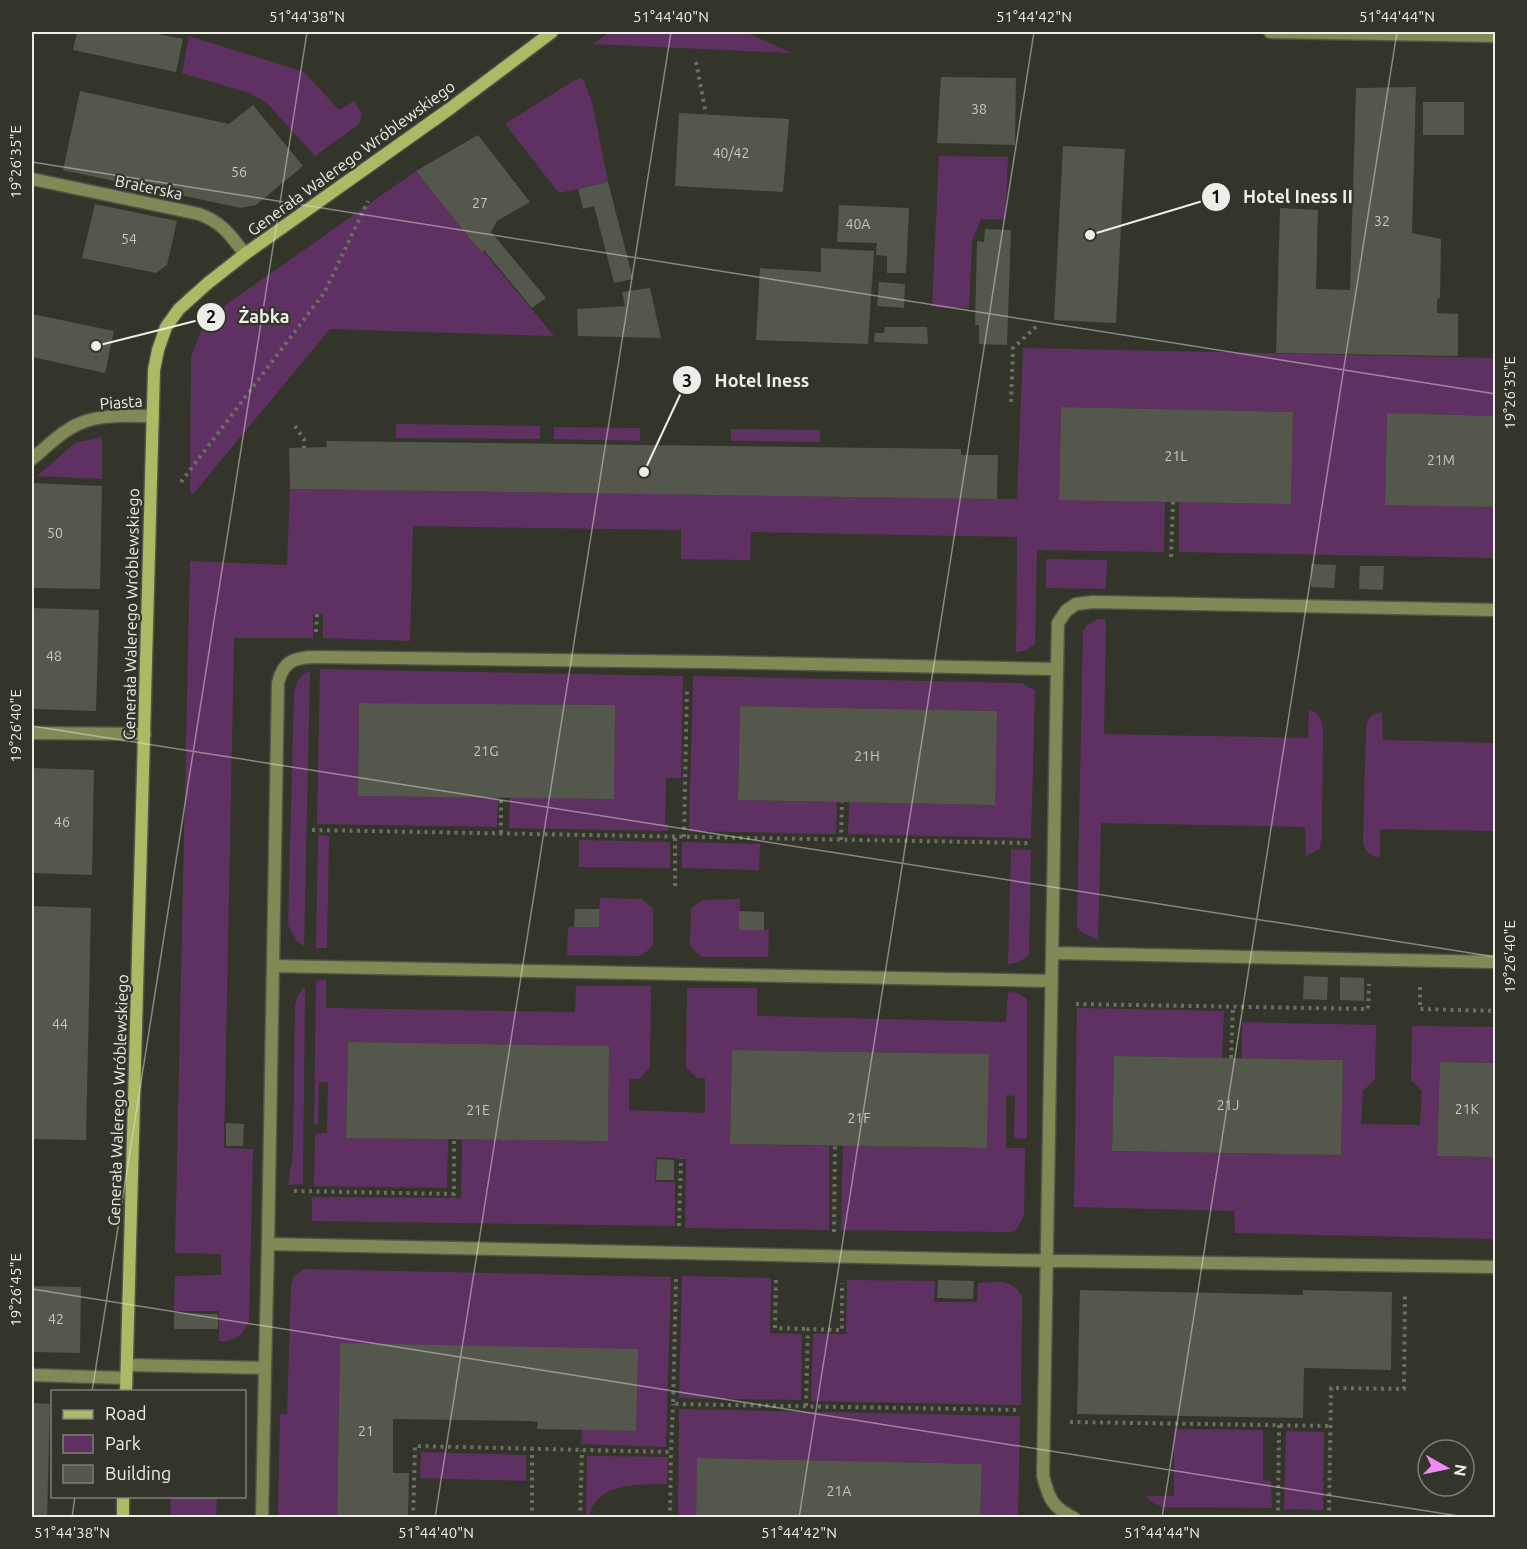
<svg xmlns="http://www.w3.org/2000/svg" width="1527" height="1549" viewBox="0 0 1527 1549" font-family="Ubuntu,sans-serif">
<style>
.green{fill:#5f3162}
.building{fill:#54574b}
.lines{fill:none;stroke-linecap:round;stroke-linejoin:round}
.lane-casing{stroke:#515348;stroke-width:15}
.street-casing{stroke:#515348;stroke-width:15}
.secondary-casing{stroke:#515348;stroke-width:15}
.path{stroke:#6c6d64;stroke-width:4;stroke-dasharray:3 4.5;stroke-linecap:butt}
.lane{stroke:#818a56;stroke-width:12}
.street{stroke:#818a56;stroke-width:12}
.secondary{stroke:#acba65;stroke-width:12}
.ticks{fill:none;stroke:#edeee7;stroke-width:1.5;stroke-opacity:0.45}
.labels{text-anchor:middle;stroke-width:4.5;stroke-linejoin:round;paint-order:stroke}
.number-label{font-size:14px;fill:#c7c8c0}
.street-label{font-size:16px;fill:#edeee7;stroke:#33352a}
.leader{fill:none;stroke:#edeee7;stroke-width:2}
.callout-dot{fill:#edeee7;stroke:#33352a;stroke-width:2}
.mark-label{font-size:18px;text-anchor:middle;font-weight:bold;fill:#111}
.callout-label{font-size:18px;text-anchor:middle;font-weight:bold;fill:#edeee7;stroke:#33352a;stroke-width:4.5;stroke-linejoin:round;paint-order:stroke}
.neatline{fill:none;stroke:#edeee7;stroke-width:2}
.ticks-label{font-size:15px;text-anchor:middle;fill:#edeee7}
</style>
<rect width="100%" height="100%" fill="#33352a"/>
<path class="green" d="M 610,32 L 745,32 L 792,53 L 593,44 Z
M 189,36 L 304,72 L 339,110 L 354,101 L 362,114 L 359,124 L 315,156 L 267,103 L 252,94 L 182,73 Z
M 582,77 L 592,102 L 608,182 L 559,193 L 505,124 L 570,83 Z
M 939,156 L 1008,157 L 1005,219 L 981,219 L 972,241 L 969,308 L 932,307 Z
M 416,171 L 554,336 L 330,329 L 194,493 L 190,492 L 191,357 L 201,331 L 213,314 Z
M 1023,348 L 1495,358 L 1495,416 L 1387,413 L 1385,504 L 1495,507 L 1495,558 L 1179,552 L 1179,502 L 1291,504 L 1293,412 L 1061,407 L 1059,499 L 1165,502 L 1164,552 L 1037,550 L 1035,644 L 1026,650 L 1016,652 L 1017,537 L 751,532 L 750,560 L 681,559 L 681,530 L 413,526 L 410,641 L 323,638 L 323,614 L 313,614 L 313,638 L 234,638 L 224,1148 L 253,1149 L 249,1321 C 243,1336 234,1342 219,1341 L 219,1311 L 174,1311 L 175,1276 L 221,1275 L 221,1254 L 175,1253 L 190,561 L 287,565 L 290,489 L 1017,499 Z
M 396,424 L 540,426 L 540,439 L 396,438 Z
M 554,427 L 640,428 L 640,441 L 554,439 Z
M 731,429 L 820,430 L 820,442 L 731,441 Z
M 102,437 L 102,479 L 37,476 L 75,443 Z
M 1046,559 L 1107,560 L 1106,589 L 1046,588 Z
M 1098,619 L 1106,619 L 1104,734 L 1308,738 L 1309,709 L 1318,714 L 1323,727 L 1322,838 L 1319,849 L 1306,856 L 1305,827 L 1101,823 L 1098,940 L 1081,932 L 1077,926 L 1083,631 L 1086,626 Z
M 320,669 L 683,676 L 681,778 L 666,778 L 665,824 L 668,825 L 668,831 L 509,828 L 510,798 L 614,705 L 359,703 L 358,796 L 498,797 L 497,827 L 317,824 Z
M 310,671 L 304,947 L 295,939 L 288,925 L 294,694 C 296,683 299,675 310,671 Z
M 693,676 L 1022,683 L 1035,691 L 1031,838 L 848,834 L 849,802 L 994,805 L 997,711 L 740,706 L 738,800 L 837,802 L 836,834 L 689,831 Z
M 1382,712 L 1383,740 L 1495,743 L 1495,831 L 1380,829 L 1380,858 C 1370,855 1366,853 1363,843 L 1366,728 C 1367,718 1372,713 1382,712 Z
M 318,835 L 329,836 L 327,948 L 316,948 Z
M 579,840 L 670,842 L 670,868 L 579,867 Z
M 682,842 L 760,844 L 759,870 L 682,868 Z
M 1011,849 L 1031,850 L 1029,955 L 1019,962 L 1008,964 Z
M 600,898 L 642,899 L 653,909 L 653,945 L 645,953 L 639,956 L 567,955 L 568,927 L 598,927 Z
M 740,899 L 739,929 L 769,930 L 768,957 L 703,957 L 697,954 L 690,945 L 691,909 L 702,900 Z
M 326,979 L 326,1008 L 575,1012 L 576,986 L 651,986 L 650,1067 L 639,1079 L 629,1079 L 629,1110 L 705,1113 L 705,1078 L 697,1078 L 686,1067 L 687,988 L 757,988 L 757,1016 L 1006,1022 L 1008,992 L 1018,993 L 1027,999 L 1027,1138 L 1014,1139 L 1015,1096 L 1006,1095 L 1006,1148 L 1025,1148 L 1024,1216 L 1016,1230 L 1011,1232 L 841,1230 L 843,1146 L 987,1148 L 989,1054 L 732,1050 L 730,1144 L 829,1146 L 829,1230 L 685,1228 L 686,1159 L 656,1157 L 655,1182 L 675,1182 L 675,1226 L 312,1221 L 312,1197 L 461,1198 L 462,1139 L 608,1141 L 609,1046 L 348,1042 L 346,1138 L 448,1139 L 447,1188 L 314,1186 L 315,1134 L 327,1133 L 328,1082 L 319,1082 L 318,1124 L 314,1124 L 316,981 Z
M 305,986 L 303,1184 L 288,1185 L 293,1154 L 295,1004 L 298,995 Z
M 1077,1008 L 1224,1011 L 1222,1058 L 1114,1056 L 1112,1151 L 1341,1155 L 1343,1060 L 1242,1058 L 1242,1022 L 1376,1025 L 1375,1079 L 1363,1091 L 1361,1124 L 1420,1125 L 1422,1091 L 1411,1080 L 1412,1026 L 1495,1027 L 1495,1063 L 1440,1062 L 1437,1156 L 1495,1157 L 1495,1239 L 1235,1233 L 1234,1211 L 1074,1207 Z
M 304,1269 L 671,1277 L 666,1447 L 581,1444 L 582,1430 L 636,1431 L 340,1344 L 337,1517 L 278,1518 L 280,1414 L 287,1414 L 291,1286 L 293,1277 Z
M 682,1276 L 771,1278 L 770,1333 L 802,1334 L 801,1400 L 679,1398 Z
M 847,1280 L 935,1281 L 934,1302 L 977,1302 L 978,1283 C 995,1282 1014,1278 1022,1297 L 1021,1405 L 811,1401 L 813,1334 L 846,1334 Z
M 679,1409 L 1020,1416 L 1018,1517 L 980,1517 L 982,1464 L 698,1458 L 696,1517 L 678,1518 Z
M 1174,1429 L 1263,1430 L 1263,1480 L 1271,1481 L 1272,1508 L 1163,1507 C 1155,1505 1151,1502 1146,1496 L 1174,1496 Z
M 1286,1431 L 1324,1432 L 1323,1510 L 1284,1509 Z
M 421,1452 L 526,1455 L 526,1481 L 420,1478 Z
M 587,1456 L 668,1457 L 667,1484 C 635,1485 599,1481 588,1517 L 586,1517 Z
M 171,1497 L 217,1497 L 216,1517 L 170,1517 Z"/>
<path class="building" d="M 77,32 L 148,32 L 183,39 L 176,72 L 73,50 Z
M 941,77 L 1016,78 L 1015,145 L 937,143 Z
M 1416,87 L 1412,233 L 1441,239 L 1440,298 L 1437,299 L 1437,313 L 1458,314 L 1458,356 L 1276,353 L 1280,208 L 1318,210 L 1316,289 L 1350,290 L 1356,88 Z
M 80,91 L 229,124 L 253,105 L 303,166 L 256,205 L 241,208 L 63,170 Z
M 1423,102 L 1464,102 L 1464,135 L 1423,135 Z
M 679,113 L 789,119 L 783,192 L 675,186 Z
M 478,135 L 530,202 L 497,221 L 491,232 L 546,298 L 532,308 L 484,250 L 482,252 L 473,242 L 416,171 Z
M 1063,146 L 1125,149 L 1116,323 L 1054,320 Z
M 608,182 L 633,279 L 614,283 L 594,206 L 583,209 L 578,189 Z
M 95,204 L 177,221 L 167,265 L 156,273 L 82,258 Z
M 839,205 L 909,208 L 906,273 L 887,273 L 887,256 L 876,255 L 877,243 L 837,242 Z
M 985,229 L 1011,230 L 1007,345 L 979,344 L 979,325 L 975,325 L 977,241 L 984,242 Z
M 821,248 L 874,251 L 868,344 L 756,340 L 760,268 L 821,272 Z
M 879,282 L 905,284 L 904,308 L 877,306 Z
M 650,288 L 661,338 L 578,336 L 577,309 L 625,306 L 622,292 Z
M 32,314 L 114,331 L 105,373 L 32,357 Z
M 885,327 L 927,327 L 928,344 L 874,342 L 875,333 L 884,333 Z
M 1061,407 L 1293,412 L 1291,504 L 1059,500 Z
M 1387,413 L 1496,416 L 1496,507 L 1385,505 Z
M 326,441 L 961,449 L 961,455 L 998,455 L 997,499 L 290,489 L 289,448 L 327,447 Z
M 32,483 L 102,486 L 100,589 L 32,588 Z
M 1311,564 L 1336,565 L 1334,588 L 1311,587 Z
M 1360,566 L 1384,566 L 1383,590 L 1359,589 Z
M 32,608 L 99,610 L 96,711 L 32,709 Z
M 359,703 L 615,705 L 614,799 L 358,796 Z
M 740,706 L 997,711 L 995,805 L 738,800 Z
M 32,768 L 94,770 L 92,875 L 32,873 Z
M 32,906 L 91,908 L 86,1140 L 32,1139 Z
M 575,909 L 599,909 L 599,927 L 574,927 Z
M 739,911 L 764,912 L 764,930 L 739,930 Z
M 1304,976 L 1328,977 L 1327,1000 L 1303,999 Z
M 1340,977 L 1364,978 L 1364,1001 L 1340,1000 Z
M 348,1042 L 609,1046 L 608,1141 L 346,1138 Z
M 732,1050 L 989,1054 L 987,1148 L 730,1144 Z
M 1114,1056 L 1343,1060 L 1341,1155 L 1112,1151 Z
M 1440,1062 L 1496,1063 L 1496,1157 L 1437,1156 Z
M 226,1123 L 244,1124 L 243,1146 L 226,1146 Z
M 657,1159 L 674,1160 L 674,1180 L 656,1180 Z
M 938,1280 L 974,1281 L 973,1299 L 937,1298 Z
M 32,1286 L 81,1287 L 80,1353 L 32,1352 Z
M 1080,1290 L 1303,1295 L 1303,1290 L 1392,1292 L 1391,1370 L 1304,1368 L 1303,1418 L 1077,1414 Z
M 174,1313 L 218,1314 L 218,1329 L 174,1329 Z
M 340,1343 L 638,1349 L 636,1431 L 537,1429 L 538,1422 L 530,1421 L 393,1419 L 393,1473 L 409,1473 L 408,1518 L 337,1518 Z
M 32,1403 L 50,1404 L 47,1518 L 32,1518 Z
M 697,1458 L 982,1464 L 980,1518 L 696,1518 Z"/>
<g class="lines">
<defs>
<path id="lane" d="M 1057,669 L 1058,623 L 1066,611 L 1076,604 L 1093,602 L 1496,610
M 32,733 L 145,734
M 1052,953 L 1496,962
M 273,966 L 1051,981
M 268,1244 L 278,683 C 283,661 295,657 316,657 L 712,662 L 1057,669 L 1043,1476 C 1049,1499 1052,1507 1074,1518
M 127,1365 L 265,1368 L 262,1518
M 265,1368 L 268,1244 L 1000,1260 L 1496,1267
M 32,1375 L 126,1378"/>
<path id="street" d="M 1270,32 L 1496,36
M 32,179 L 199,214 C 223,223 230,235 245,254
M 32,459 C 44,449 56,437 69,429 C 93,413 126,416 153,416"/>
<path id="secondary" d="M 126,1392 L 154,370 L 158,350 L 166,327 L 179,309 L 208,283 L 245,254 L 448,110 L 552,32
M 123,1518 L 123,1496"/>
</defs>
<use href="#lane" class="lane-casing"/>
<use href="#street" class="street-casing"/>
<use href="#secondary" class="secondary-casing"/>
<path class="path" d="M 696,62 L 706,114
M 1011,402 L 1013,348 L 1038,325
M 295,426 L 304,439 L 304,448
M 181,482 L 324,293 L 368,201
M 1171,557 L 1173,502
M 316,632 L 317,614
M 312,830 L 1028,843
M 501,833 L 501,797
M 684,837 L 687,688
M 841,840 L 842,802
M 675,886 L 675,836
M 1420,987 L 1420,1009 L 1496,1011
M 1076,1004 L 1368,1009 L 1369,984
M 1231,1058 L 1233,1007
M 294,1191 L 454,1194 L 454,1140
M 679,1226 L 681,1158
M 834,1232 L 835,1145
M 676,1279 L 673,1404 L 1017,1410
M 776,1280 L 775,1328 L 808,1329
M 806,1406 L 808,1329 L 842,1330 L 842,1283
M 1070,1422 L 1330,1426
M 413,1518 L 415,1446 L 671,1452 L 673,1404
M 532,1518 L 532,1449
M 580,1518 L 582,1450
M 670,1518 L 671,1452
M 1278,1518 L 1279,1425
M 1329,1518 L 1331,1388 L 1404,1389 L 1405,1292"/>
<use href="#lane" class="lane"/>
<use href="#street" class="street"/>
<use href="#secondary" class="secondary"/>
</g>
<path class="ticks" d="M 32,162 L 1496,394M 32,726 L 1496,957M 32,1289 L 1471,1518M 92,1392 L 307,32M 72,1518 L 75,1496M 435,1518 L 671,32M 799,1518 L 1034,32M 1162,1518 L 1397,32"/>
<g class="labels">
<g class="number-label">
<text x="979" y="114">38</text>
<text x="731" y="158">40/42</text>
<text x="239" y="177">56</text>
<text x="480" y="208">27</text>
<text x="1382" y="226">32</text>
<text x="858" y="229">40A</text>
<text x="129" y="244">54</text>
<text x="1176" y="461">21L</text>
<text x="1441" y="465">21M</text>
<text x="55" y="538">50</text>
<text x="54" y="661">48</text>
<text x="486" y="756">21G</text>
<text x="867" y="761">21H</text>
<text x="62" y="827">46</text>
<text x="60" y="1029">44</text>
<text x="1228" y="1110">21J</text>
<text x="1467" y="1114">21K</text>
<text x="478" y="1115">21E</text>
<text x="859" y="1123">21F</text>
<text x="56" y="1324">42</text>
<text x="366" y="1436">21</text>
<text x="839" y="1496">21A</text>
</g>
<g class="street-label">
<text transform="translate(351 158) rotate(-36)" y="6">Generała Walerego Wróblewskiego</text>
<text transform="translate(149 187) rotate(12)" y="6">Braterska</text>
<text transform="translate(121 402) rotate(-4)" y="6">Piasta</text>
<text transform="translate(131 614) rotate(-89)" y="6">Generała Walerego Wróblewskiego</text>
<text transform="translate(118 1100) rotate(-88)" y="6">Generała Walerego Wróblewskiego</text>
</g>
</g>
<path class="leader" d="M1090 235L1216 197M96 346L211 317M644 472L687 380"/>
<g class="callout-dot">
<circle cx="1090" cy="235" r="6"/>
<circle cx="96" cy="346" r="6"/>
<circle cx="644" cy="472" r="6"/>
<circle cx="1216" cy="197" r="15"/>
<circle cx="211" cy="317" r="15"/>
<circle cx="687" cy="380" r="15"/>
</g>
<g class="mark-label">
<text x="1216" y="203">1</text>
<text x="211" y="323">2</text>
<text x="687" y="387">3</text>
</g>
<g class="callout-label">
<text x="1298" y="203">Hotel Iness II</text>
<text x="264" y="323">Żabka</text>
<text x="762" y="387">Hotel Iness</text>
</g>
<rect width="1527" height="1549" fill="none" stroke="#33352a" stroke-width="66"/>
<rect x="51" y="1390" width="195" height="108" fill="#33352a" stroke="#7d7f76" stroke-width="1.5"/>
<rect x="63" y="1410" width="30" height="9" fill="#acba65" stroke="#7d7f76" stroke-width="1.5"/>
<text x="105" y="1420" font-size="18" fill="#edeee7">Road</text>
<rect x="63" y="1435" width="30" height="18" fill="#5f3162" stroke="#7d7f76" stroke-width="1.5"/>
<text x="105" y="1450" font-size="18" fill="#edeee7">Park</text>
<rect x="63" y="1465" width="30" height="18" fill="#54574b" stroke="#7d7f76" stroke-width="1.5"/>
<text x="105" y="1480" font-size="18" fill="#edeee7">Building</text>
<g transform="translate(1446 1468) rotate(99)"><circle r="28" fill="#33352a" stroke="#7d7f76" stroke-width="1.5"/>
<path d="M0-4.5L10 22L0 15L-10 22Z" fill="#f08bf6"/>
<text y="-9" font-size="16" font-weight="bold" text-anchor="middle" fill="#edeee7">N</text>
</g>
<rect x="33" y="33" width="1461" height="1483" class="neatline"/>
<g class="ticks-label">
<text x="307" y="22">51°44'38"N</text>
<text x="671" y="22">51°44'40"N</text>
<text x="1034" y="22">51°44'42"N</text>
<text x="1397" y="22">51°44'44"N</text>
<text transform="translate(16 162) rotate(-90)" y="5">19°26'35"E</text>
<text transform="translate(1510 393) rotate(-90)" y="5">19°26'35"E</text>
<text transform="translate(16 726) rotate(-90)" y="5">19°26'40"E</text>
<text transform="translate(1510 957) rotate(-90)" y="5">19°26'40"E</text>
<text transform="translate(16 1290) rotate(-90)" y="5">19°26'45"E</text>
<text x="72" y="1538">51°44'38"N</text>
<text x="436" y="1538">51°44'40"N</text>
<text x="799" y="1538">51°44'42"N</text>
<text x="1162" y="1538">51°44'44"N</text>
</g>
</svg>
